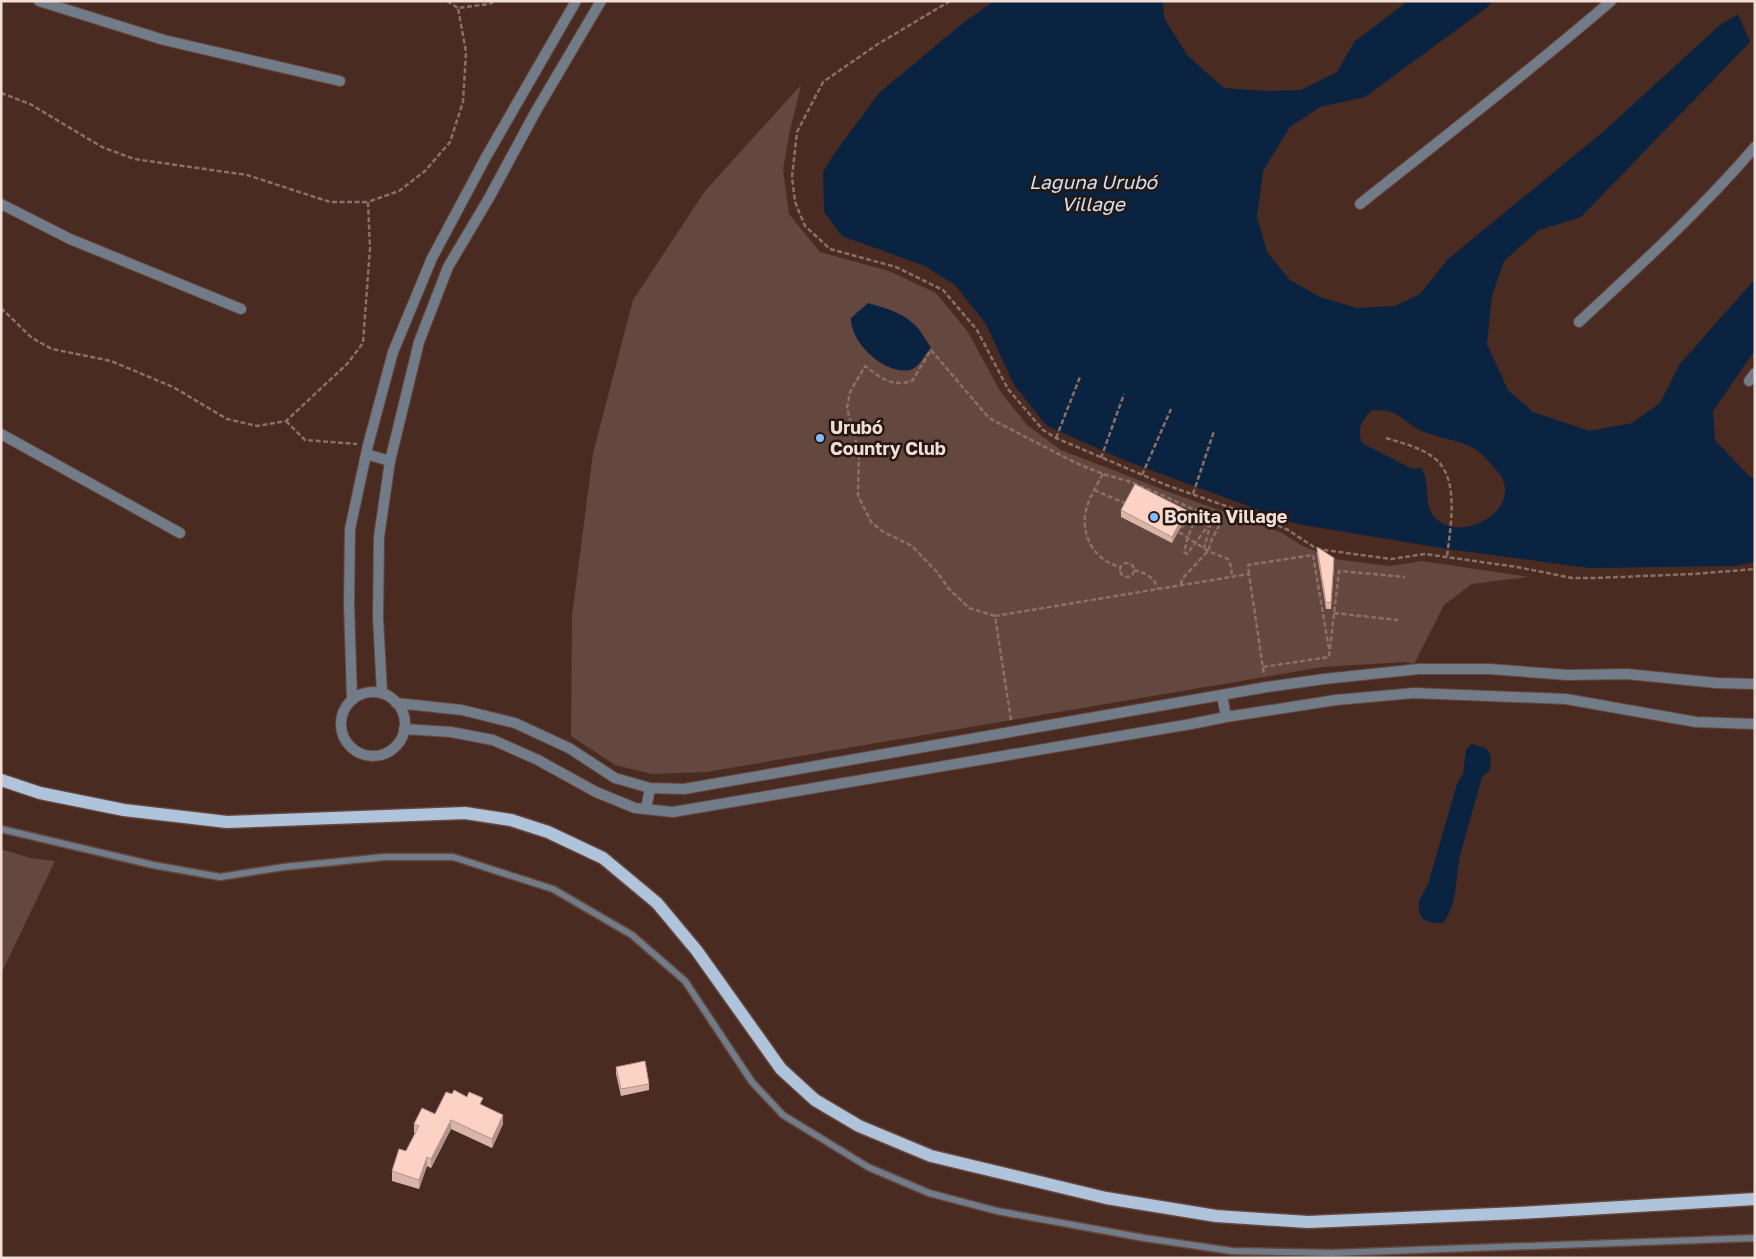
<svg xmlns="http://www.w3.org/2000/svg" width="1756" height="1259" viewBox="0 0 1756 1259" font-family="'Golos Text',sans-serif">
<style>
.green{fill:#64473e}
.water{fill:#0a2340;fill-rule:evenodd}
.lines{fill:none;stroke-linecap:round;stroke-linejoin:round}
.service-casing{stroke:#64473f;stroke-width:9}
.minor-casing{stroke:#64473f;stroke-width:12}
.primary-casing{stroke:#64473f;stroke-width:15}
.path{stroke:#8a7068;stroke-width:2.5;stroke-dasharray:5 2.5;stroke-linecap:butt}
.service{stroke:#727c88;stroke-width:6}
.minor{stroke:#727c88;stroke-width:10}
.primary{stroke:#afc3db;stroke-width:12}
.wall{fill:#d9b5a9}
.shaded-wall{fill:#b0938a}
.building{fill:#fcd2c5;stroke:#b0938a}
.poi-dot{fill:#86bbfb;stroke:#251813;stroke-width:2}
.labels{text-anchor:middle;stroke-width:5;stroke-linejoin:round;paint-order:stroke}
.poi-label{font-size:18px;font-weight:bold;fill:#f2ddd7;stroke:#251813;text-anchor:start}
.water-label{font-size:19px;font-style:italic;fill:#cfe2f9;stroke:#251813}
</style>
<rect width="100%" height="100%" fill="#492b22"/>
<path class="green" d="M 801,85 L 790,130 L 783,169 L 789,214 L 820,252 L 889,271 L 936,293 L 968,332 L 1000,391 L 1027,425 L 1061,450 L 1172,493 L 1280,532 L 1303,546 L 1335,559 L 1389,566 L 1422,561 L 1529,577 L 1472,584 L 1444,605 L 1414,664 L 1405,662 L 1323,667 L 706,772 L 652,774 L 615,765 L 571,736 L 572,616 L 593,453 L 633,300 L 705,191 Z
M 1,849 L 30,858 L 55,861 L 1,974 Z"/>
<path class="water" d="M 994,1 L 1163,1 L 1164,18 L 1188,56 L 1224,88 L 1267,91 L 1301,90 L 1337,72 L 1354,42 L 1408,1 L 1493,1 L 1485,9 L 1365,97 L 1320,107 L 1290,127 L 1263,171 L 1257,216 L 1267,252 L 1290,280 L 1320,297 L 1357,308 L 1395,306 L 1420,294 L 1448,259 L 1603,132 L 1720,25 L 1738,14 L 1750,42 L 1581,217 L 1539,230 L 1504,261 L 1492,296 L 1487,344 L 1508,390 L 1533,412 L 1590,431 L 1632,423 L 1660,403 L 1679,365 L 1755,279 L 1755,350 L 1713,411 L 1715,440 L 1748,475 L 1755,479 L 1755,562 L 1735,566 L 1589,568 L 1447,549 L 1297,524 L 1129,462 L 1047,426 L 1014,385 L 986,324 L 955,285 L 925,266 L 842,236 L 824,212 L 823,172 L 834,154 L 879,93 L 963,23 ZM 1372,410 C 1377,410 1383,410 1387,411 C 1399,413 1406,422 1416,428 C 1421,431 1426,433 1431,434 C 1444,439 1458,440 1471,447 C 1481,452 1488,460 1496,470 C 1499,473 1503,478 1504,482 C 1514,518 1453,544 1433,515 C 1423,501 1431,482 1421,468 L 1412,469 L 1362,443 C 1357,427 1361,422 1372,410 Z
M 868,303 C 886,308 904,313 917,327 C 922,333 926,341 931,347 C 925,354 919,368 910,370 C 885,375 850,343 851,318 Z
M 1472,744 L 1486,748 L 1491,756 L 1490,770 L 1482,777 C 1475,803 1467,829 1460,856 C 1455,878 1458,904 1443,923 L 1433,923 L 1423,919 L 1419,912 L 1419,901 L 1428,884 L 1457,784 L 1463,774 L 1466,750 Z"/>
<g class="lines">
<defs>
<path id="service" d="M 1,829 L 153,865 L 220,877 L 284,867 L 384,857 L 453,857 L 553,889 L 632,935 L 685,981 L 752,1082 L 783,1115 L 868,1167 L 929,1193 L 997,1211 L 1144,1238 L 1232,1251 L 1332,1253 L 1755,1238"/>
<path id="minor" d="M 39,1 L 164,40 L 340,81
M 1,204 L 70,239 L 241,309
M 1360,204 C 1444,137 1529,72 1611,1
M 1579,322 C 1639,266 1701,210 1755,147
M 1749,381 L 1755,373
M 1,434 L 180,533
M 366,454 L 390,461
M341 724a32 32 0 1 1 64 0a32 32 0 1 1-64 0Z
M 382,693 L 378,617 L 379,537 L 390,461 L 419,342 L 448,267 L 489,198 L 536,111 L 601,1
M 1222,695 L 1226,717
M 352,699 L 349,604 L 350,529 L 368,445 L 393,352 L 432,258 L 486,157 L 576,1
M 396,703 L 462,710 L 515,723 L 569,748 L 615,778 L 650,788 L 684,789 L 1267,687 L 1324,679 L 1419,669 L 1489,669 L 1568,675 L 1627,674 L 1717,683 L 1755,684
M 404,729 L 451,732 L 493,740 L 538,760 L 596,792 L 635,808 L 673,812 L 1191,724 L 1226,717 L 1336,700 L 1414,693 L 1566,699 L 1696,722 L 1755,724
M 646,809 L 650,788"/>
<path id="primary" d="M 1,780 L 40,793 L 124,810 L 227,822 L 465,813 L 511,820 L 548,832 L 603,858 L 657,903 L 697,951 L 781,1069 L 815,1100 L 859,1126 L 931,1156 L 1106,1198 L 1216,1216 L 1308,1222 L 1519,1213 L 1755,1199"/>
</defs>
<use href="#service" class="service-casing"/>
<use href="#minor" class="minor-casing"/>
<use href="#primary" class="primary-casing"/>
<path class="path" d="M 447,1 L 458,8
M 950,1 L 878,44 L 823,82 L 797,132 L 792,177 L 795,202 L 805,226 L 830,249 L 896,267 L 943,290 L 977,330 L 1008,389 L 1043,430 L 1056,438 L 1166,485 L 1266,520 L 1288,530 L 1317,549 L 1391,559 L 1425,554 L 1517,567 L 1572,578 L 1594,578 L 1693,574 L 1755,569
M 1,93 L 30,104 L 102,147 L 134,159 L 247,175 L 330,202 L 368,202
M 1,308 L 32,338 L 52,349 L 111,361 L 173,387 L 227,419 L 257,426 L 286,421 L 347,364 L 363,343 L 370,248 L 368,202 L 399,191 L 425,171 L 450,142 L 463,102 L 466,52 L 458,8 L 489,4 L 496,1
M 286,421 L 305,440 L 357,444
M 1056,438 L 1080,377
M 1386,438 C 1402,443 1419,447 1433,457 C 1461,477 1450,528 1447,557
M 1101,458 L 1124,394
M 1103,474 C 1089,499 1076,519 1092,547 C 1099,558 1109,564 1121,567
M 1142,475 L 1171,409
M 1094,490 L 1127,504
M 1193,494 L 1214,431
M 1180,528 L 1193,519 L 1195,519 L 1188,537 L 1184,552 L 1187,554 L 1208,526 L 1210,526 L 1204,548
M 1179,532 L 1208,551 L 1228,559 L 1231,566 L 1232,577
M1120 570a7 7 0 1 1 14 0a7 7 0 1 1-14 0Z
M 1134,570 C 1146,573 1154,577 1158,589
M 1249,574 L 1248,565 L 1313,555 L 1329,649
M 1334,613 L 1398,620
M 995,616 L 969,608 L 950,590 L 937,572 L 912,546 L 882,531 L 871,522 L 858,495 L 859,453 L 847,408 L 850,392 L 865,366 C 881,378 891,387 912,381 L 931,350 L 989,418 L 1076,463 L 1103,474 L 1128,481 L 1162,495 L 1197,511 L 1220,524 L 1212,539 L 1208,551 L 1182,579 L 1181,585
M 1263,667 L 1329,657 L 1339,571 L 1405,577
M 1011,720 L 995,616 L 1249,574 L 1264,675"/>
<use href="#service" class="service"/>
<use href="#minor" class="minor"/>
<use href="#primary" class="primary"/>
</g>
<path class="wall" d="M 1121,510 L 1186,517 L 1172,543 L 1121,517 Z
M 1317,547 L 1334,564 L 1331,609 L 1326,609 L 1317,554 Z
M 616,1067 L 649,1084 L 649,1090 L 621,1096 L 616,1074 Z
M 452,1094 L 483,1106 L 503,1124 L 492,1148 L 451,1129 L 431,1168 L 427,1166 L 419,1189 L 392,1181 L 392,1171 L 406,1151 L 415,1133 L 414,1133 L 414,1124 L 435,1114 Z"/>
<path class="shaded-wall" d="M 1186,510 L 1186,517 L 1172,543 L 1172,537 Z
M 503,1115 L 503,1124 L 492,1148 L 492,1139 Z
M 451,1120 L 451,1129 L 431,1168 L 431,1159 Z
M 427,1157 L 427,1166 L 419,1189 L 419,1180 Z"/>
<path class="building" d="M 1135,484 L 1186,510 L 1172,537 L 1121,510 Z
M 1317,547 L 1334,558 L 1331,602 L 1326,603 Z
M 645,1061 L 649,1084 L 621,1089 L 616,1067 Z
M 454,1090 L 467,1097 L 469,1092 L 483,1098 L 480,1104 L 503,1115 L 492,1139 L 451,1120 L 431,1159 L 427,1157 L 419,1180 L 392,1171 L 399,1149 L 406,1151 L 419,1126 L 414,1124 L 422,1108 L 435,1114 L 446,1092 L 452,1094 Z"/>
<g class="poi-dot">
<circle cx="820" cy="438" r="5"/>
<circle cx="1154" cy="517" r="5"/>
</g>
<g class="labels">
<g class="poi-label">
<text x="830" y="434">Urubó<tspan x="830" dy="21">Country Club</tspan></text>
<text x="1164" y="523">Bonita Village</text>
</g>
<g class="water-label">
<text x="1093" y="189">Laguna Urubó<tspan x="1093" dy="22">Village</tspan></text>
</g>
</g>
<rect width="1756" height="1259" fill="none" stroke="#f2ddd7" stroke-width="5"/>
</svg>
